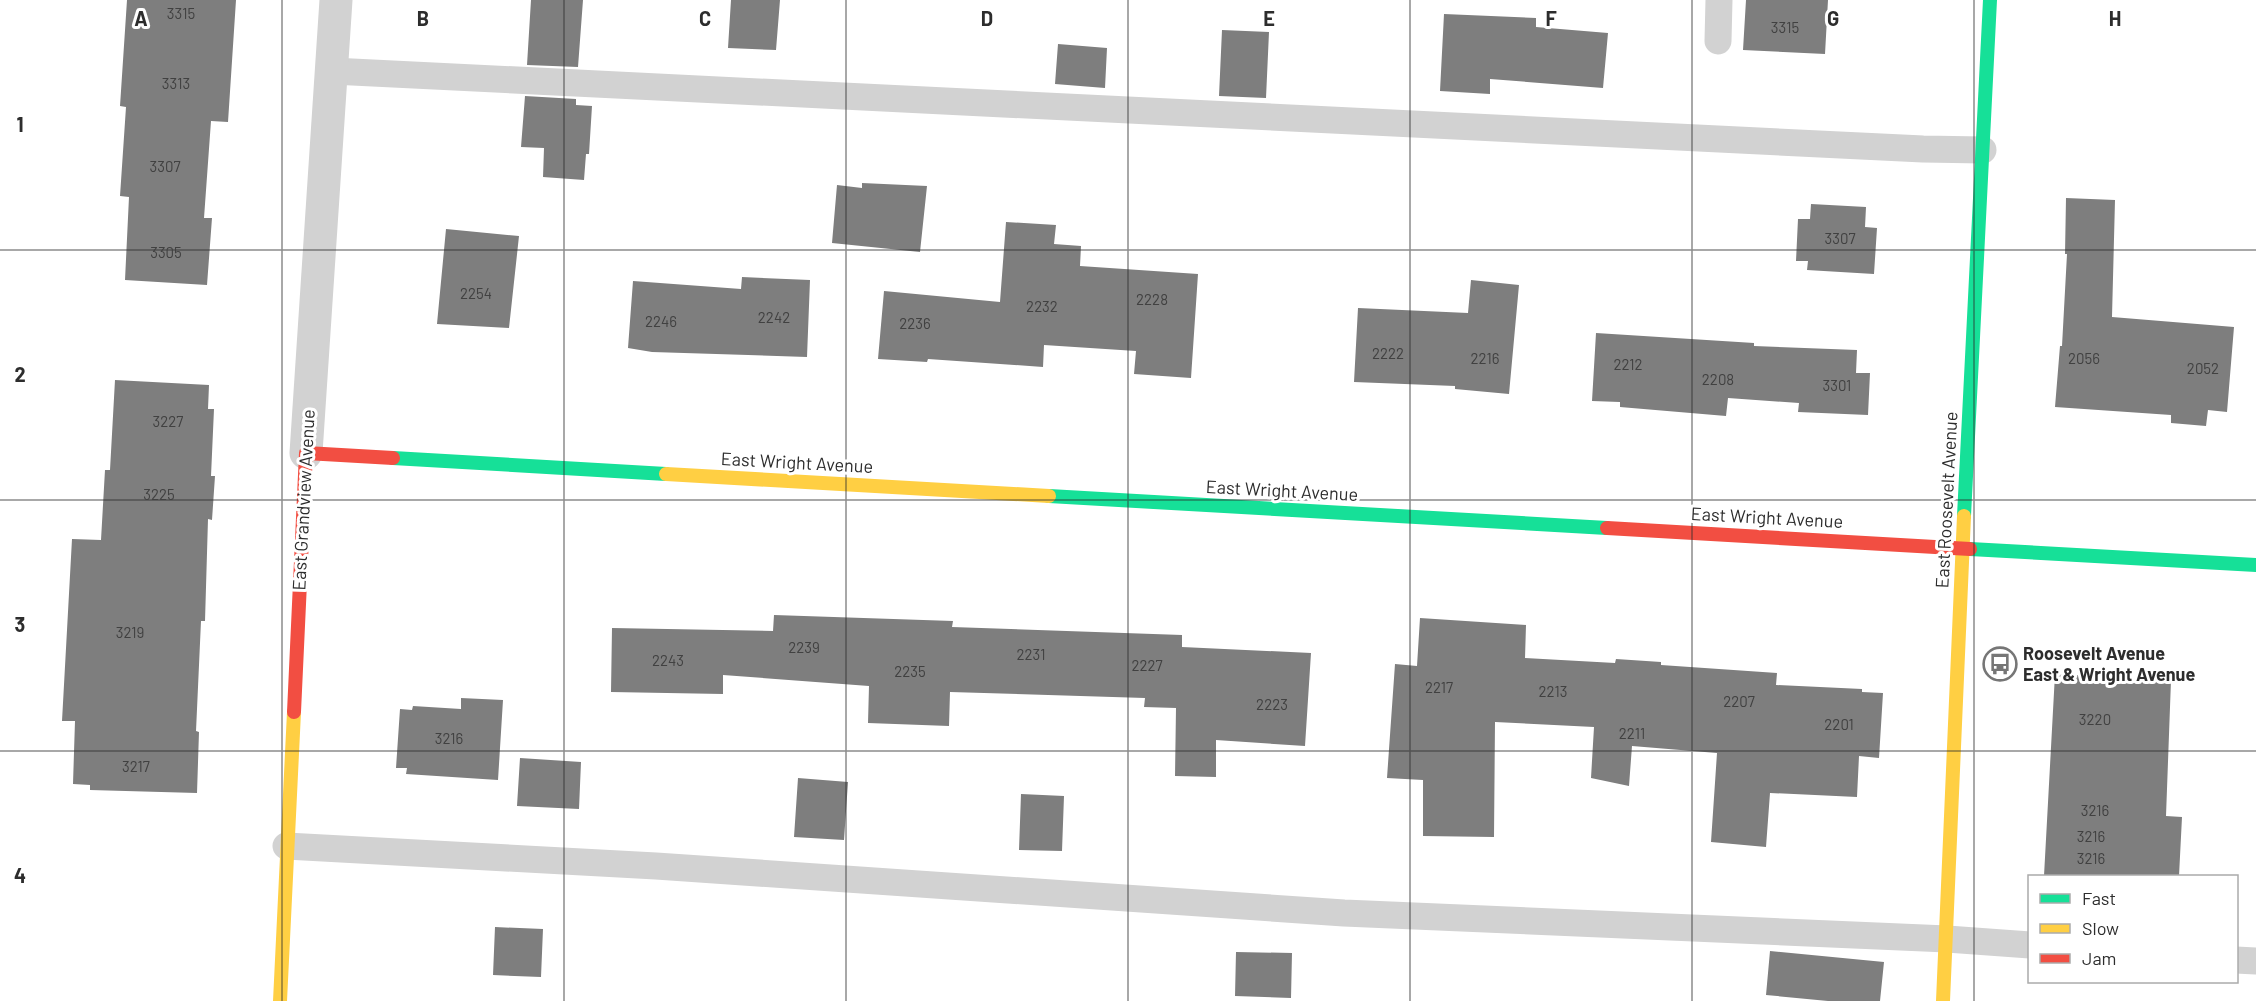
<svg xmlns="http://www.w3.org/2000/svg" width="2256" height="1001" viewBox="0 0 2256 1001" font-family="Barlow,sans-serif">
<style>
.building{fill:#7e7e7e}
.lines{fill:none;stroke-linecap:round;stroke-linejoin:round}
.lane{stroke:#d2d2d2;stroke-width:27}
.street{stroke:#d2d2d2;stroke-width:33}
.fast{stroke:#16e098;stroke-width:14}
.slow{stroke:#ffcf43;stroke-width:14}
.jam{stroke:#f24e42;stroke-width:14}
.grid{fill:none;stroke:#2d2d2d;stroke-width:1.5;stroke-opacity:0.55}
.labels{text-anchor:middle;stroke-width:6;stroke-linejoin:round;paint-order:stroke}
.number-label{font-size:15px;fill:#414141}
.street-label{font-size:18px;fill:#2d2d2d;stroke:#fff}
.poi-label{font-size:18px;font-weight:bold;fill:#2d2d2d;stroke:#fff;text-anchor:start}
.grid-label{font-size:20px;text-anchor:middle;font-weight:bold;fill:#2d2d2d;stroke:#fff;stroke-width:6;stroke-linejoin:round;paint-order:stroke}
</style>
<rect width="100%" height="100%" fill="#fff"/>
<path class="building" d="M 127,0 L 236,0 L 228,122 L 211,121 L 204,218 L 212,218 L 207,285 L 125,280 L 129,197 L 120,196 L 126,107 L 120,106 Z
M 531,0 L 583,0 L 578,67 L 527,65 Z
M 731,0 L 780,0 L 776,50 L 728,48 Z
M 1746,0 L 1828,0 L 1825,54 L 1743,50 Z
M 1444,14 L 1536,18 L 1536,27 L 1608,33 L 1603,88 L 1490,79 L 1490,94 L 1440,91 Z
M 1222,30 L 1269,32 L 1266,98 L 1219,96 Z
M 1058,44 L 1107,48 L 1105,88 L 1055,84 Z
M 525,96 L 576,99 L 576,105 L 592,106 L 589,154 L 586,154 L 584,180 L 543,177 L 544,148 L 521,147 Z
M 862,183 L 927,186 L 920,252 L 832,243 L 837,185 L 862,188 Z
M 2066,198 L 2115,200 L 2112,317 L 2234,327 L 2227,412 L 2208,410 L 2206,426 L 2171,423 L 2171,415 L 2055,407 L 2060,346 L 2062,346 L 2067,254 L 2065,254 Z
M 1811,204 L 1866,207 L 1865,227 L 1877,228 L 1874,274 L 1807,270 L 1808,261 L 1796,261 L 1798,219 L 1810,219 Z
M 1006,222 L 1056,225 L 1054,244 L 1081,246 L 1080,266 L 1198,274 L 1191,378 L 1134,374 L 1136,351 L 1044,345 L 1043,367 L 928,359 L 927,362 L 878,359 L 884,291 L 1000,302 Z
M 446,229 L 519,236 L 509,328 L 437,324 Z
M 742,277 L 810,280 L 807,357 L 652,352 L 628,348 L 633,281 L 741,289 Z
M 1471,280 L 1519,285 L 1509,394 L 1455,389 L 1455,386 L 1354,382 L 1358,308 L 1468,313 Z
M 1596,333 L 1754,343 L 1754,346 L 1857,350 L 1856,373 L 1870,373 L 1868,415 L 1798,412 L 1799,403 L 1728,398 L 1726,416 L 1620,407 L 1620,402 L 1592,401 Z
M 115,380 L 209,385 L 208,409 L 214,409 L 211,476 L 215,476 L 212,520 L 208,519 L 205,621 L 201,621 L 196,731 L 199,732 L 197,793 L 90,790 L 90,785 L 73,784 L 75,721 L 62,721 L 72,539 L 101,540 L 105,470 L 110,470 Z
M 774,615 L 953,621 L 952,627 L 1182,635 L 1182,647 L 1311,653 L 1305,746 L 1216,740 L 1216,777 L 1175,776 L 1176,708 L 1144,707 L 1145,698 L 950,692 L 949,726 L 868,723 L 869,686 L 723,675 L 723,694 L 611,692 L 612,628 L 773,631 Z
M 1420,618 L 1526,625 L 1525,658 L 1615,663 L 1616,659 L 1661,662 L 1661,665 L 1777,673 L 1776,685 L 1862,689 L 1862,692 L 1883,693 L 1879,758 L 1859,756 L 1857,797 L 1770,793 L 1766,847 L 1711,842 L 1717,753 L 1632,746 L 1629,786 L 1591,778 L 1594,727 L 1495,722 L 1494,837 L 1423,836 L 1423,780 L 1387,778 L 1395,664 L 1417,666 Z
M 2055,674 L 2171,680 L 2166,816 L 2182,817 L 2179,876 L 2044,876 Z
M 461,698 L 503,700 L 498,780 L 406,774 L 407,768 L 396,768 L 400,709 L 412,710 L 413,706 L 461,709 Z
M 520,758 L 581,762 L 579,809 L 517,806 Z
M 798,778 L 848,782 L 844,840 L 794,837 Z
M 1021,794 L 1064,796 L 1062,851 L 1019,850 Z
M 495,927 L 543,929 L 541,977 L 493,975 Z
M 1770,951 L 1884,962 L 1880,1001 L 1828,1001 L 1766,995 Z
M 1236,952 L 1292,953 L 1291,998 L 1235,996 Z"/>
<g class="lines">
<path class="lane" d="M 1718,41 L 1719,0
M 332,71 L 1923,149 L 1983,150
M 286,846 L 656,866 L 1344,913 L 1947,939 L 2030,945
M 2236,960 L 2256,961"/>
<path class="street" d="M 306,453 L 336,0"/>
<path class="fast" d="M 393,458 L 666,474
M 1049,496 L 1607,528
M 1964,516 L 1990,0
M 1970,549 L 2256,565"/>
<path class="slow" d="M 666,474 L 1049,496
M 280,1001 L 294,712
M 1943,1001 L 1964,516"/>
<path class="jam" d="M 1607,528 L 1970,549
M 294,712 L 306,453 L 393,458"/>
</g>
<path class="grid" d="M 282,0 L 282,1001M 564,0 L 564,1001M 846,0 L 846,1001M 1128,0 L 1128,1001M 1410,0 L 1410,1001M 1692,0 L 1692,1001M 1974,0 L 1974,1001M 0,250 L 2256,250M 0,500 L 2256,500M 0,751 L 2256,751"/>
<defs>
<symbol id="bus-ring" viewBox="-11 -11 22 22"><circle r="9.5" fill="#fff" stroke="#767676" stroke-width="1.5"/><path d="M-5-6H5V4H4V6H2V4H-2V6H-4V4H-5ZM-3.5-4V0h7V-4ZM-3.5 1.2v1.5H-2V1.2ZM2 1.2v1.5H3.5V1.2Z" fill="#767676"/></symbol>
</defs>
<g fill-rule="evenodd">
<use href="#bus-ring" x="1981" y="645" width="38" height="38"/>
</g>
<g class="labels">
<g class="number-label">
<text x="181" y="19">3315</text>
<text x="1785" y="33">3315</text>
<text x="176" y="89">3313</text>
<text x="165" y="172">3307</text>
<text x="1840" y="244">3307</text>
<text x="166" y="258">3305</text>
<text x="476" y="299">2254</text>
<text x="1152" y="305">2228</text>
<text x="1042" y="312">2232</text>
<text x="774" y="323">2242</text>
<text x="661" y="327">2246</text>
<text x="915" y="329">2236</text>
<text x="1388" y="359">2222</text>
<text x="1485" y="364">2216</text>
<text x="2084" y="364">2056</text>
<text x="1628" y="370">2212</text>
<text x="2203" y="374">2052</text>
<text x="1718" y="385">2208</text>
<text x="1837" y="391">3301</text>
<text x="168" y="427">3227</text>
<text x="159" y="500">3225</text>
<text x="130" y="638">3219</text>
<text x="804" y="653">2239</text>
<text x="1031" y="660">2231</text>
<text x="668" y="666">2243</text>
<text x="1147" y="671">2227</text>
<text x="910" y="677">2235</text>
<text x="1439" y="693">2217</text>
<text x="1553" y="697">2213</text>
<text x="1739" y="707">2207</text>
<text x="1272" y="710">2223</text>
<text x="2095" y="725">3220</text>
<text x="1839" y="730">2201</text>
<text x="1632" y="739">2211</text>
<text x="449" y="744">3216</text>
<text x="136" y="772">3217</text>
<text x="2095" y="816">3216</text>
<text x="2091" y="842">3216</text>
<text x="2091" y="864">3216</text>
</g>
<g class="street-label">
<text transform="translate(797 463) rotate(3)" y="6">East Wright Avenue</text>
<text transform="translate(1282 491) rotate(3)" y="6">East Wright Avenue</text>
<text transform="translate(304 500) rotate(-87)" y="6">East Grandview Avenue</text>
<text transform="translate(1947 500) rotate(-87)" y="6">East Roosevelt Avenue</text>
<text transform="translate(1767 518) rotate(3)" y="6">East Wright Avenue</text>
</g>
<g class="poi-label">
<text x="2023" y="660">Roosevelt Avenue<tspan x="2023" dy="21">East &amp; Wright Avenue</tspan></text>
</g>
</g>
<g class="grid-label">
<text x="141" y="26">A</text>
<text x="423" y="26">B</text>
<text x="705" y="26">C</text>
<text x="987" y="26">D</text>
<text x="1269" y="26">E</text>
<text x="1551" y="26">F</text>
<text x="1833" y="26">G</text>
<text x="2115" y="26">H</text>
<text x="20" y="132">1</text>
<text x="20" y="382">2</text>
<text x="20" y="632">3</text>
<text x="20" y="883">4</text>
</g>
<rect x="2028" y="875" width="210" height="108" fill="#ffffff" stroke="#ababab" stroke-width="1.5"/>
<rect x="2040" y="894" width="30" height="9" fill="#16e098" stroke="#ababab" stroke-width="1.5"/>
<text x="2082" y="905" font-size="18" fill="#2d2d2d">Fast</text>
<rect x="2040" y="924" width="30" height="9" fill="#ffcf43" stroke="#ababab" stroke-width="1.5"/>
<text x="2082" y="935" font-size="18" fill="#2d2d2d">Slow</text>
<rect x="2040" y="954" width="30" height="9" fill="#f24e42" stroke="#ababab" stroke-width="1.5"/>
<text x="2082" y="965" font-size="18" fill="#2d2d2d">Jam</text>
</svg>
